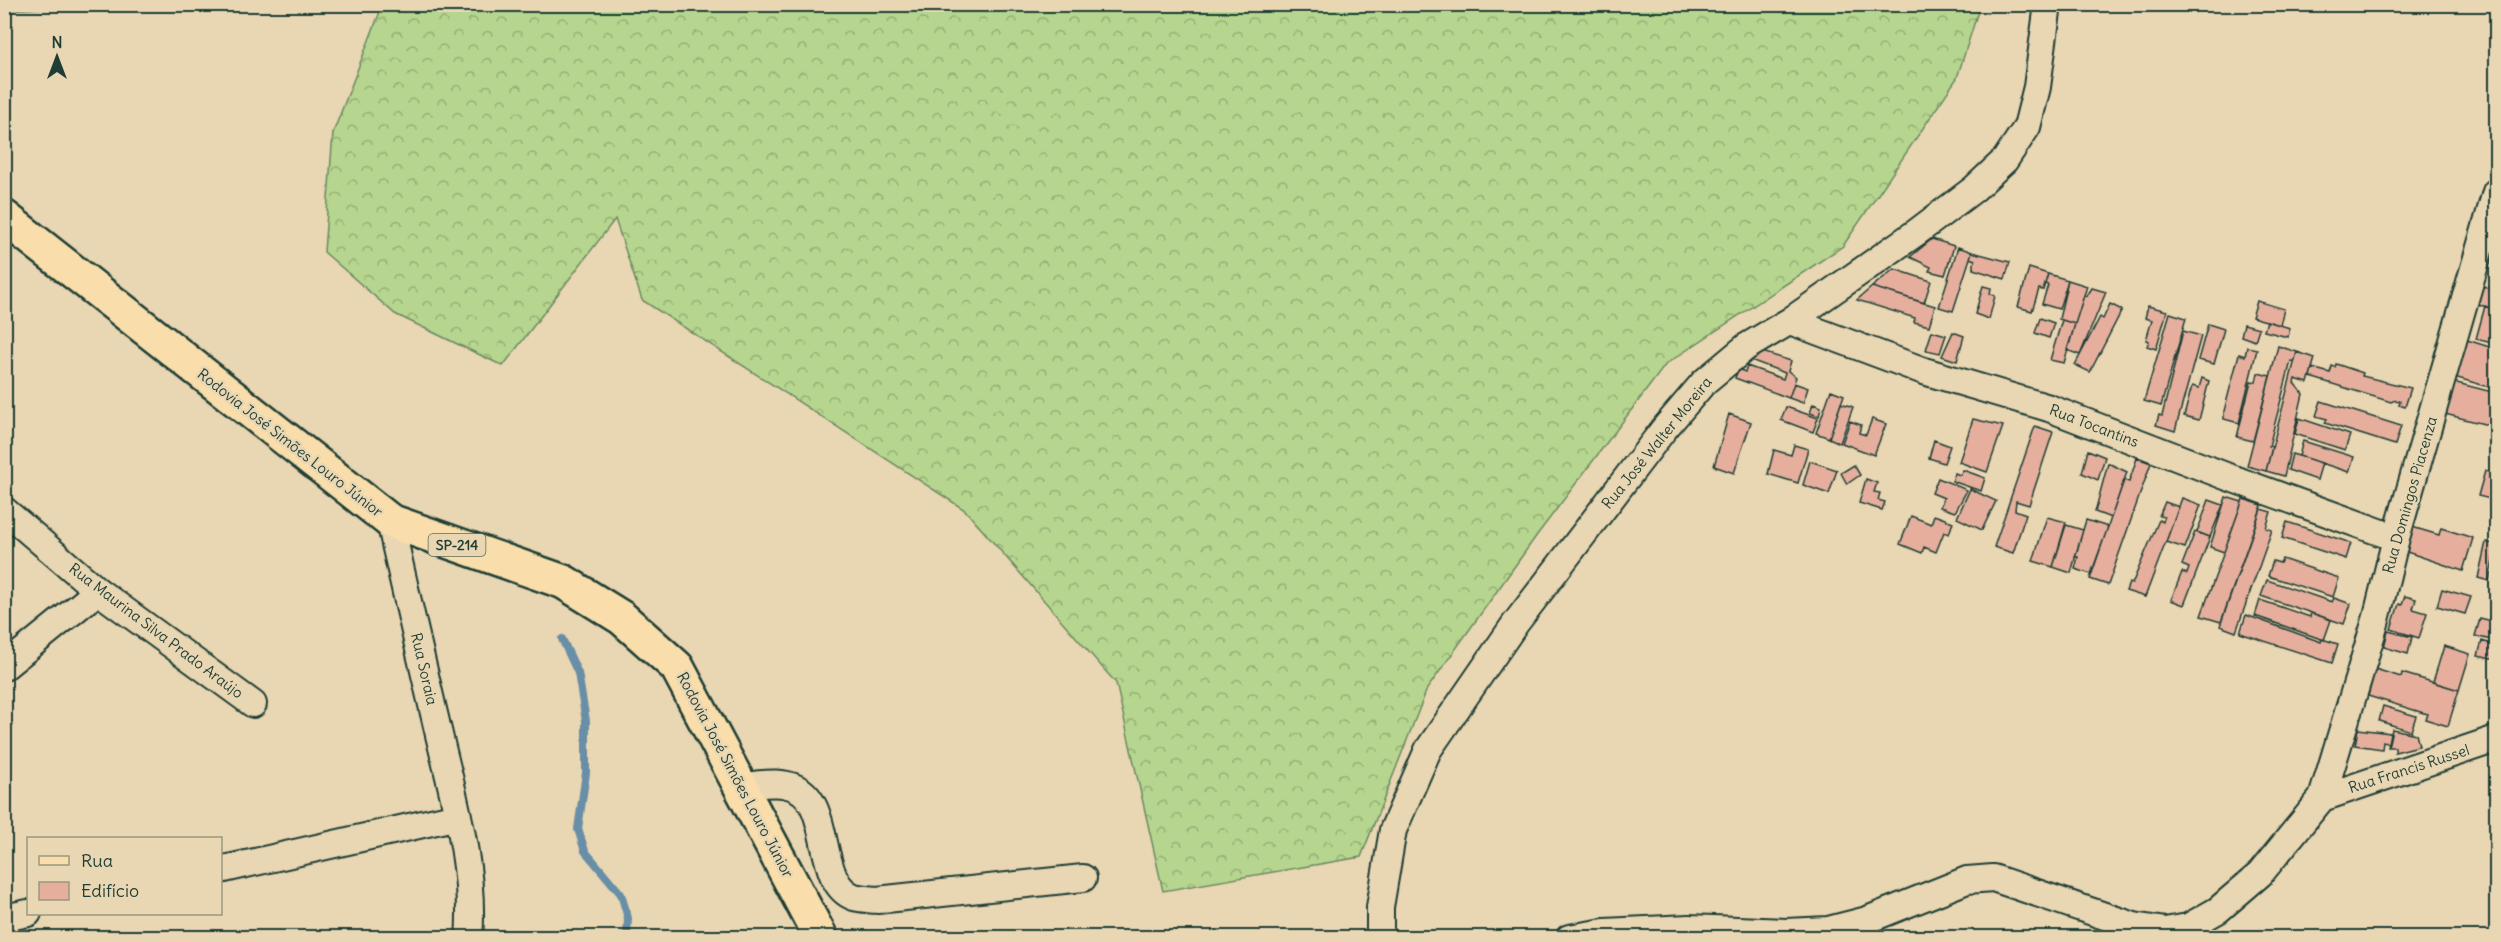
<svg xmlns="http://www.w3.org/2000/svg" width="2501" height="942" viewBox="0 0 2501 942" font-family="Delius,sans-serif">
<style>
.forest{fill:url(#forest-crowns);stroke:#6a8961;stroke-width:1.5}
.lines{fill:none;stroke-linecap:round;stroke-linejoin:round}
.stream{stroke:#688fa7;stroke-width:8}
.building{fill:#e6af9d;stroke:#1f3d34;stroke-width:1.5}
.minor-casing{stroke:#1f3d34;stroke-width:30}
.major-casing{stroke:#1f3d34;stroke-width:38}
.minor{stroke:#e9d6b3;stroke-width:26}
.major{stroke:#f9deab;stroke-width:33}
.labels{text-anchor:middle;stroke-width:5;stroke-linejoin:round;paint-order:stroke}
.shield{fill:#e9d6b3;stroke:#5c6b5a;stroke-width:1.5}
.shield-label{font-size:14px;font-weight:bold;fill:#1f3d34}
.street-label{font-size:15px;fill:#1f3d34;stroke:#e9d6b3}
</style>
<defs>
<pattern id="forest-crowns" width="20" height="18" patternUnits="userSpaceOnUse" patternTransform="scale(1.5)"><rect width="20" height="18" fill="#b6d58e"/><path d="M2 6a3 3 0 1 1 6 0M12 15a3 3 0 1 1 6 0" fill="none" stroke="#93ae75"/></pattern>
</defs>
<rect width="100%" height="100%" fill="#e9d6b3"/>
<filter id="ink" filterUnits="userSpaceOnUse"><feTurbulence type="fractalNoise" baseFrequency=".0167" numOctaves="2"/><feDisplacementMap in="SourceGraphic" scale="12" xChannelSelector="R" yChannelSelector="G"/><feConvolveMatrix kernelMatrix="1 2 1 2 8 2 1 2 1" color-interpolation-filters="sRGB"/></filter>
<g filter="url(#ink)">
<path class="forest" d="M 5,4 L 95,4 L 95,5 L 5,10 Z
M 383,4 L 1980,4 L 1980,5 L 1957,78 L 1843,246 L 1666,364 L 1537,535 L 1427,689 L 1361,857 L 1163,891 L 1116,683 L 965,510 L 642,300 L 615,219 L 503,366 L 395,314 L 324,252 L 333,133 Z"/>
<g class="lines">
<path class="stream" d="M 562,639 L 578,673 L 586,721 L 586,773 L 578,829 L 585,851 L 621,894 L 628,918 L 627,938"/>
</g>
<path class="building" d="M 1932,239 L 1954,246 L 1945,275 L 1929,271 L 1931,267 L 1910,257 Z
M 1958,247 L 1972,252 L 1953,311 L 1939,307 Z
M 1972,252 L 2010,262 L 2005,279 L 1973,269 L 1975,260 L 1970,258 Z
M 2029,268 L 2048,274 L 2043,290 L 2039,289 L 2032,311 L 2018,307 Z
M 1894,269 L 1931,281 L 1924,303 L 1872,287 Z
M 2048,274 L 2068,280 L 2059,309 L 2042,304 L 2048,285 L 2045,284 Z
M 2068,280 L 2087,286 L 2075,324 L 2059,319 Z
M 2479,285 L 2496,290 L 2496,310 L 2474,303 Z
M 1983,286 L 1991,288 L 1990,294 L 1995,296 L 1989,319 L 1975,314 Z
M 1872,287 L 1935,306 L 1929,326 L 1914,322 L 1915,318 L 1857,300 Z
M 2092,288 L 2106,292 L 2080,355 L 2067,350 L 2084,295 L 2087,296 Z
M 2257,301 L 2284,309 L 2280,325 L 2252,317 Z
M 2110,304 L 2122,310 L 2090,372 L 2075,365 L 2100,317 L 2103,319 Z
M 2148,306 L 2167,311 L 2156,349 L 2147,346 L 2149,341 L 2146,340 L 2152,320 L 2145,318 Z
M 2485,306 L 2496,310 L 2496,344 L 2476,339 Z
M 2170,313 L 2186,318 L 2161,406 L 2144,401 Z
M 2040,318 L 2054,323 L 2049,338 L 2035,333 Z
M 2062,320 L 2075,324 L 2064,363 L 2050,360 Z
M 2267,321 L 2290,328 L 2288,337 L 2264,331 Z
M 2208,324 L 2224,329 L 2214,364 L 2198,360 Z
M 2244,324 L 2259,328 L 2255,341 L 2241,336 Z
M 1932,331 L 1946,335 L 1940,353 L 1926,350 Z
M 2183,331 L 2201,336 L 2175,431 L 2156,425 L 2159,415 L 2162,416 Z
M 1953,332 L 1964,336 L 1957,361 L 1942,356 Z
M 2464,339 L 2496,349 L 2496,376 L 2493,388 L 2454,377 Z
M 2278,346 L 2297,352 L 2294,362 L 2291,361 L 2269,446 L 2272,447 L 2266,471 L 2247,466 Z
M 2247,347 L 2257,349 L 2239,423 L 2224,419 L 2224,411 L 2239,354 L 2245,356 Z
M 1759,351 L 1791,361 L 1788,371 L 1796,377 L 1789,398 L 1735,378 L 1738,369 L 1745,372 L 1747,366 L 1783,379 L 1785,373 L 1745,358 Z
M 2297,352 L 2315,358 L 2308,383 L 2295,379 L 2294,383 L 2303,394 L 2284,476 L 2266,471 Z
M 2336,364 L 2363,373 L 2362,376 L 2411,388 L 2405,407 L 2399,405 L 2400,401 L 2395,400 L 2391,402 L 2310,377 L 2312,368 L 2330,373 L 2332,366 L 2335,367 Z
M 2258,373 L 2270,376 L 2253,441 L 2237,437 L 2251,381 L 2256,382 Z
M 2202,378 L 2209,381 L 2199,420 L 2184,416 L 2192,386 L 2199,388 Z
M 2449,381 L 2496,393 L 2496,427 L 2441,413 Z
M 1794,383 L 1808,388 L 1803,403 L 1789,398 Z
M 1831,390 L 1844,395 L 1829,438 L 1816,433 Z
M 2321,401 L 2401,426 L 2395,445 L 2325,423 L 2327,419 L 2316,416 Z
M 1841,403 L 1853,407 L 1840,443 L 1829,438 Z
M 1813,404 L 1821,407 L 1819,416 L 1810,413 Z
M 1786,407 L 1818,418 L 1813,432 L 1781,420 Z
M 1729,414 L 1751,422 L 1734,473 L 1714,466 Z
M 2299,418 L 2350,435 L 2345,450 L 2295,434 Z
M 1872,419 L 1886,424 L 1874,455 L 1842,443 L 1850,421 L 1861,425 L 1859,433 L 1866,435 Z
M 1973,419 L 2003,426 L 1987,472 L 1959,462 Z
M 2035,426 L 2053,432 L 2029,505 L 2016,501 L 2015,510 L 2026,514 L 2013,553 L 1994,547 Z
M 1934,440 L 1950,446 L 1944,463 L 1929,458 Z
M 2303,441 L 2354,457 L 2349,472 L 2299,456 Z
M 1794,445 L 1808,449 L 1798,483 L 1768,474 L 1774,450 L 1791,455 Z
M 2088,450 L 2105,457 L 2098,480 L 2082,473 Z
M 2292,454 L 2322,463 L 2317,480 L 2288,470 Z
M 2137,458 L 2151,463 L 2108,585 L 2090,579 L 2124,480 L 2129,482 Z
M 1810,461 L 1837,470 L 1829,494 L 1803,485 Z
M 2108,463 L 2127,472 L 2111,518 L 2095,512 Z
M 1854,465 L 1860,475 L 1847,484 L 1841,473 Z
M 1963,470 L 1985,478 L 1981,491 L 1952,481 L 1955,473 L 1960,475 Z
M 2485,471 L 2496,474 L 2496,505 L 2494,504 L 2495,500 L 2478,496 Z
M 1938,478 L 1967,490 L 1955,512 L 1940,507 L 1944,498 L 1932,493 Z
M 1866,479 L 1877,483 L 1874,492 L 1880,493 L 1878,500 L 1885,502 L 1882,510 L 1859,503 Z
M 1970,489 L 1996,501 L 1982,530 L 1957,518 Z
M 2226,497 L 2242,502 L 2224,552 L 2210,547 Z
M 2182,498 L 2201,505 L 2185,548 L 2166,542 Z
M 2243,499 L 2262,505 L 2221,622 L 2201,616 Z
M 2209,500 L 2223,505 L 2210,537 L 2197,532 Z
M 2165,502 L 2179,507 L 2145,597 L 2126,591 L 2129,583 L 2132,584 L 2159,520 L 2163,522 L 2164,517 L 2159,516 Z
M 2261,509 L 2271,512 L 2266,528 L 2272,530 L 2236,632 L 2220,626 Z
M 1934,515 L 1953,522 L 1949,534 L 1944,532 L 1936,552 L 1924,547 L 1922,553 L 1900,544 L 1911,516 L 1931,524 Z
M 2047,517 L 2066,522 L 2053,567 L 2033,561 Z
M 2086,520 L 2108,527 L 2091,574 L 2075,569 L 2078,557 L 2075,557 Z
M 2287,522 L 2351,543 L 2346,559 L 2282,538 Z
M 2066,525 L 2083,530 L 2071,573 L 2053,567 Z
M 2412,527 L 2439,535 L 2441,528 L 2473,538 L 2463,571 L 2407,552 Z
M 2195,532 L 2210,537 L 2184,605 L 2171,600 L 2182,572 L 2187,574 L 2189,568 L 2182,565 Z
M 2486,542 L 2496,545 L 2489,581 L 2478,578 Z
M 2282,559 L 2339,578 L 2333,597 L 2268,576 L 2273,561 L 2280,563 Z
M 2267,580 L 2332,602 L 2334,598 L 2351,604 L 2344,624 L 2261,596 Z
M 2442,589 L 2471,597 L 2465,614 L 2437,606 Z
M 2405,596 L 2416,599 L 2413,609 L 2427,613 L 2419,638 L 2391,629 L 2399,604 L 2402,605 Z
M 2260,600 L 2310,617 L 2311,613 L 2331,620 L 2324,640 L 2255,616 Z
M 2246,615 L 2321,642 L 2322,639 L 2338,644 L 2332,663 L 2240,633 Z
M 2480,619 L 2496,623 L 2495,641 L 2475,636 Z
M 2388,631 L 2412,637 L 2408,654 L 2384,647 Z
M 2493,640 L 2496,641 L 2496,660 L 2478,656 L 2482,641 L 2491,644 Z
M 2444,646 L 2470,654 L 2459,690 L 2433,682 Z
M 2375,669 L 2401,677 L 2402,673 L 2459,690 L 2448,726 L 2425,719 L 2427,714 L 2368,696 Z
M 2383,706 L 2416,716 L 2411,731 L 2379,721 Z
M 2358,729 L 2390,733 L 2388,743 L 2383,742 L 2382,749 L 2355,745 Z
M 2392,729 L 2416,734 L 2419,746 L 2395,752 L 2395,747 L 2388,747 Z"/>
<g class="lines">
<defs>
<path id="minor" d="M 1790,321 L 1924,371 L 2049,408 L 2228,477 L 2396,538
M 4,510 L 98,591 L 253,704
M 390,521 C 406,594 423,667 440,739 C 455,803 475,871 469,938
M 4,667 L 98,591
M 741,786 C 759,785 779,780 796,788 C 833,805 815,883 854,897 C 861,899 870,899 877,900 L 1083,878
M 2322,798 L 2496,739
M 220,870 L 458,816
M 4,918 L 28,913
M 1380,938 L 1380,907 L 1393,830 L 1428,750 L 1515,624 L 1664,429 L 1704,382 L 1746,347 L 1790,321 L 1917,232 L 1974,189 L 2005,160 L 2027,127 L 2037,87 L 2048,4
M 1569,938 L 1604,932 L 1689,928 L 1786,932 L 1828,930 L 1867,920 L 1967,880 L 1993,878 L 2134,926 L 2165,931 L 2188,927 L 2218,910 L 2260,874 L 2322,798 L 2376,620 L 2396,538 L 2496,192"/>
<path id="major" d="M 4,217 L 390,521 L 564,582 L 622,618 L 677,667 L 821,938"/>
</defs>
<use href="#minor" class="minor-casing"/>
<use href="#major" class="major-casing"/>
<use href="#minor" class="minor"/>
<use href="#major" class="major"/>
</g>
</g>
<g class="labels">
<rect class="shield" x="428.5" y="534" width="57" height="22" rx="4.5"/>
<g class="shield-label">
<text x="457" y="550">SP-214</text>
</g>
<g class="street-label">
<text transform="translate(2094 426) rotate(21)" y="5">Rua Tocantins</text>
<text transform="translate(290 443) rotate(38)" y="5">Rodovia José Simões Louro Júnior</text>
<text transform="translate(1657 443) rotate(-51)" y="5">Rua José Walter Moreira</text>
<text transform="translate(2410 495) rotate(-74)" y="5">Rua Domingos Piacenza</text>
<text transform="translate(156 631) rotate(37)" y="5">Rua Maurina Silva Prado Araújo</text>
<text transform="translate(424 669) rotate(77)" y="5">Rua Soraia</text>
<text transform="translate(2409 769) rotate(-18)" y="5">Rua Francis Russel</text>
<text transform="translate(735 775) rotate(62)" y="5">Rodovia José Simões Louro Júnior</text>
</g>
</g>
<rect width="2501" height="942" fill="none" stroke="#e9d6b3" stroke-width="24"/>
<rect x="12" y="12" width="2477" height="918" fill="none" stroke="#1f3d34" stroke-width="2" filter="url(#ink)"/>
<rect x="27" y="837" width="195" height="78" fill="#e9d6b3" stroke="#989980" stroke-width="1.5"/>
<rect x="39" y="856" width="30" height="9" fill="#f9deab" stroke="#989980" stroke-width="1.5"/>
<text x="81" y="867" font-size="18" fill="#1f3d34">Rua</text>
<rect x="39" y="882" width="30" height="18" fill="#e6af9d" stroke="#989980" stroke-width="1.5"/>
<text x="81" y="897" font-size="18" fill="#1f3d34">Edifício</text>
<g transform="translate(57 57)" stroke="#e9d6b3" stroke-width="4.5" paint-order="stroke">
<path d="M0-4.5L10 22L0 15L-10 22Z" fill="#1f3d34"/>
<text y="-9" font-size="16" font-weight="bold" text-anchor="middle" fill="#1f3d34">N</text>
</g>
</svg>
